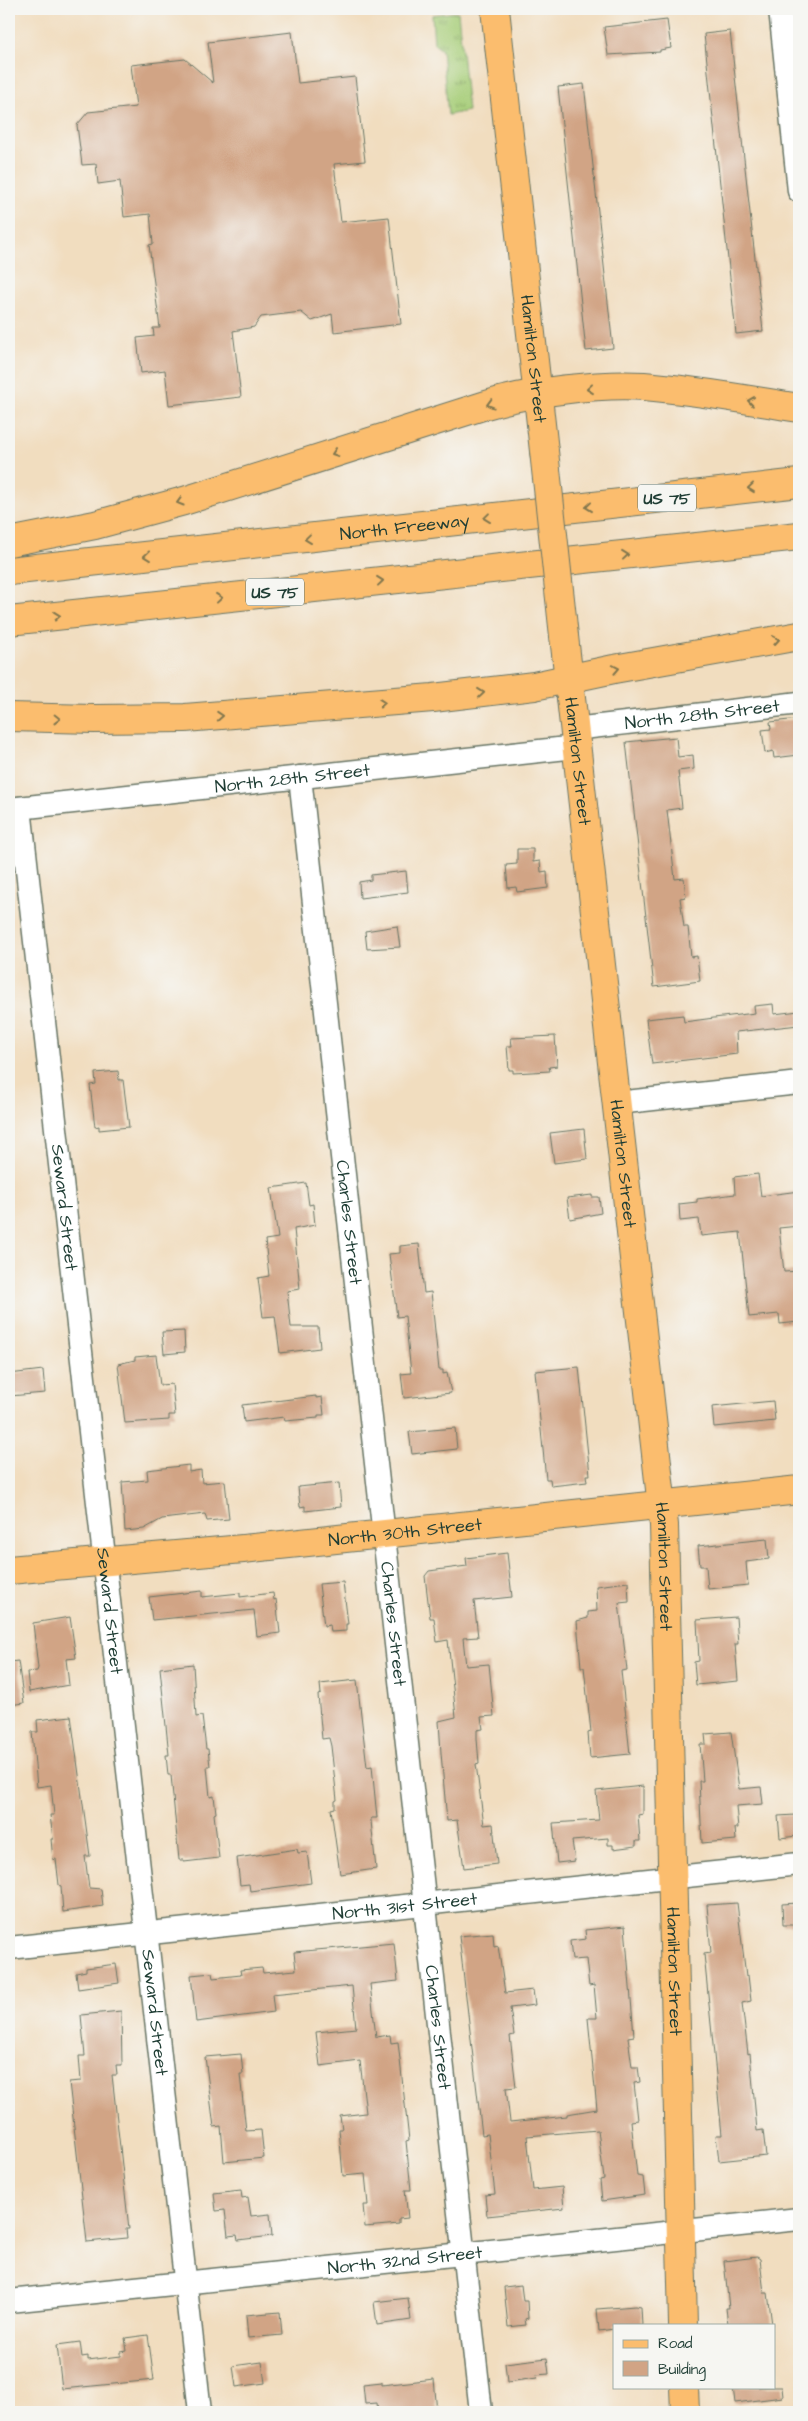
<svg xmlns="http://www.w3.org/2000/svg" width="808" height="2421" viewBox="0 0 808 2421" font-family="'Architects Daughter',sans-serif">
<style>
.grass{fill:url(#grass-tufts);stroke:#638656}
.building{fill:#d1a485}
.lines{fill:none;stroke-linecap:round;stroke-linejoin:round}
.minor-casing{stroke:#687565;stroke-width:25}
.major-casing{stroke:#687565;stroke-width:30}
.highway-casing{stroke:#687565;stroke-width:30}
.minor{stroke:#fff;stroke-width:22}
.major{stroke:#fbbd6e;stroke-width:28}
.highway{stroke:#fbbd6e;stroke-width:28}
.major-bridge-casing{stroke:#687565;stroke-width:30;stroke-linecap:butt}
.major-bridge{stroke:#fbbd6e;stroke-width:28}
.oneway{stroke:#82774e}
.labels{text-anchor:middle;stroke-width:5;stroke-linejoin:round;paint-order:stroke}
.shield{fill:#f6f6f2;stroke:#60746d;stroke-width:1}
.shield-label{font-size:16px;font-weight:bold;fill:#1f3d34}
.street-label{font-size:18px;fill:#1f3d34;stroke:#f6f6f2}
</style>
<defs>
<pattern id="grass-tufts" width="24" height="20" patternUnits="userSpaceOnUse" patternTransform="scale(1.25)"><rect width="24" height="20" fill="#a7ce79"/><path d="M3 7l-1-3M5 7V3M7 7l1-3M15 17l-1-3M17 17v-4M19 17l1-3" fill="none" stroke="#87a864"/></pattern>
</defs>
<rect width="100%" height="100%" fill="#f6f6f2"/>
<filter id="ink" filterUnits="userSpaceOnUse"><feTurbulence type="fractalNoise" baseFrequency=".02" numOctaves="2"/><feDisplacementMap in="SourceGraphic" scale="10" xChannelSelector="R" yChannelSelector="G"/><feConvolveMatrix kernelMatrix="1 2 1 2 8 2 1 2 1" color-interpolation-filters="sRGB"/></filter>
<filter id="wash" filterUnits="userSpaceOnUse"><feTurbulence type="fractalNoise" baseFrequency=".0096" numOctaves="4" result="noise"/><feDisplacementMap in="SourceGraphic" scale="20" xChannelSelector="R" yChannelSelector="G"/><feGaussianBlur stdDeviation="1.12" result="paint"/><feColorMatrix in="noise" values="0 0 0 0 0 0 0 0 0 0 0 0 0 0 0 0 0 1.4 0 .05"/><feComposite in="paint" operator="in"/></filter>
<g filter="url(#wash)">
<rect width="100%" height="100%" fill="#f1ddbf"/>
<path class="grass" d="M 458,12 L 468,111 L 448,115 L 442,50 L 434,44 L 432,15 Z"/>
<g id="blocks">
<path class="building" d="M 667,20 L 671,48 L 660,50 L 660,52 L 608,55 L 604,27 Z
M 730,31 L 763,331 L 736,334 L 704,34 Z
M 292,32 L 298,83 L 355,77 L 365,161 L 334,164 L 341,222 L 389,217 L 401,324 L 334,332 L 332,314 L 312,321 L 301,312 L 261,317 L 254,327 L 233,331 L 241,397 L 169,405 L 165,370 L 141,373 L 137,338 L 154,336 L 153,328 L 160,328 L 149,245 L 153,244 L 150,214 L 124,217 L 120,181 L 98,184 L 96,164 L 82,165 L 77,125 L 88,112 L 136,107 L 131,65 L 185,59 L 213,83 L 208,42 Z
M 584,84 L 613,348 L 586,351 L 558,87 Z
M 799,719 L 799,755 L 774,758 L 773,751 L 765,753 L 762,730 L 771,729 L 770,722 Z
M 676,737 L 678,757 L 693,755 L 694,769 L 678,771 L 682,808 L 667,810 L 675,879 L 684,878 L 686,897 L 680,898 L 684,927 L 688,927 L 691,957 L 697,956 L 700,981 L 654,987 L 626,742 Z
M 517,849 L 533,849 L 533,862 L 540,861 L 541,872 L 547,871 L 548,888 L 517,892 L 516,887 L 508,888 L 506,865 L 517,864 Z
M 406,871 L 408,892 L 360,898 L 359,882 L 371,880 L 371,875 Z
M 397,926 L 400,947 L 367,949 L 365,931 Z
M 773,1004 L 774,1014 L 799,1011 L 799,1025 L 736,1032 L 737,1054 L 652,1064 L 646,1019 L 683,1015 L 684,1022 L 714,1018 L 755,1013 L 754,1006 Z
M 555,1036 L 557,1066 L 549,1067 L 550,1071 L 513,1073 L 513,1070 L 509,1070 L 507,1046 L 512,1046 L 511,1038 Z
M 118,1071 L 119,1080 L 123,1080 L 129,1127 L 99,1130 L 99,1126 L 95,1127 L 90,1085 L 96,1084 L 95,1073 Z
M 584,1129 L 587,1159 L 554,1163 L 550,1133 Z
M 758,1174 L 761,1196 L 799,1191 L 799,1226 L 779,1228 L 784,1272 L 799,1271 L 799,1322 L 780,1324 L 779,1314 L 749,1317 L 740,1232 L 701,1236 L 699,1219 L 680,1221 L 679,1204 L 697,1202 L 697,1199 L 735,1194 L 734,1177 Z
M 306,1183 L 309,1205 L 313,1204 L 315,1225 L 294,1229 L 300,1289 L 287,1291 L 291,1327 L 318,1327 L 320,1348 L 280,1353 L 275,1316 L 263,1317 L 258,1278 L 269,1276 L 265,1240 L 278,1238 L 271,1188 Z
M 592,1195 L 592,1197 L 599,1197 L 601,1213 L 570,1219 L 567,1198 Z
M 419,1244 L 424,1293 L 431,1292 L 439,1370 L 443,1370 L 443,1374 L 447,1373 L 451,1393 L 404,1398 L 401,1374 L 411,1373 L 405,1316 L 397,1317 L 389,1254 L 400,1253 L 400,1246 Z
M 184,1331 L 185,1352 L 164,1354 L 162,1332 Z
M 156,1355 L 160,1385 L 172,1384 L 175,1415 L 169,1415 L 169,1420 L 125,1423 L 118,1364 L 135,1360 L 135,1357 Z
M 579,1367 L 590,1475 L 586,1475 L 587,1482 L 551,1486 L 550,1479 L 546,1479 L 535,1371 Z
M 43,1370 L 45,1393 L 9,1396 L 9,1374 Z
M 316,1396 L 316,1398 L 322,1397 L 324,1415 L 318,1415 L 318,1418 L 285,1421 L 284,1417 L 244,1422 L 242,1405 Z
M 773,1401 L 775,1421 L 714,1427 L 712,1407 Z
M 455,1428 L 457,1449 L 412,1454 L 409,1432 Z
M 189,1465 L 189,1472 L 201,1470 L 202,1483 L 225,1481 L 229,1519 L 207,1521 L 205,1514 L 162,1519 L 144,1529 L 125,1531 L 122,1482 L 148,1480 L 147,1470 Z
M 339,1483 L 341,1507 L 305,1511 L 305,1506 L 300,1507 L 298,1487 Z
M 767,1539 L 769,1559 L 746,1562 L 748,1585 L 708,1589 L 706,1566 L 700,1566 L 698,1546 Z
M 507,1553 L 512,1597 L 474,1601 L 478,1637 L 463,1638 L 466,1666 L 489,1664 L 494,1716 L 481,1717 L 483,1729 L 477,1730 L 477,1739 L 479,1763 L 476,1764 L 484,1825 L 493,1824 L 497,1864 L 464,1868 L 457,1820 L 447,1821 L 441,1753 L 439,1721 L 456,1717 L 448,1640 L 437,1642 L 434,1618 L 430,1618 L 425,1576 L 429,1571 L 467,1566 L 466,1558 Z
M 343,1582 L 348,1624 L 346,1624 L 346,1631 L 331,1632 L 330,1625 L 324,1626 L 319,1584 Z
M 628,1582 L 629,1602 L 619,1603 L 627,1670 L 621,1671 L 630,1754 L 590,1758 L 588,1733 L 591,1732 L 584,1667 L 581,1667 L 577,1621 L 588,1618 L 588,1612 L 597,1611 L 596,1586 Z
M 202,1591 L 202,1597 L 240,1593 L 240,1597 L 273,1593 L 274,1600 L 276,1599 L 280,1633 L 257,1636 L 254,1610 L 152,1620 L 149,1597 Z
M 70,1617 L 76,1658 L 66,1659 L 69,1685 L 29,1692 L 27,1672 L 37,1671 L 38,1668 L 33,1623 Z
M 736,1617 L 738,1644 L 735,1644 L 738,1681 L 696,1685 L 694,1662 L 699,1661 L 697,1620 Z
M 18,1661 L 24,1703 L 9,1705 L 9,1662 Z
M 193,1664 L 196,1717 L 202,1716 L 206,1749 L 208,1749 L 210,1766 L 207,1766 L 210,1797 L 214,1796 L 216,1813 L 214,1814 L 219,1858 L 184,1862 L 184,1860 L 179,1860 L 171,1775 L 168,1775 L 166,1755 L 169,1755 L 160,1668 Z
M 357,1680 L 367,1767 L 372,1766 L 377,1818 L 371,1818 L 371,1821 L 376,1869 L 340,1874 L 331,1809 L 335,1808 L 335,1801 L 337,1800 L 331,1746 L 329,1738 L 322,1739 L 318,1695 L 321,1694 L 320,1684 Z
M 71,1716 L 90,1856 L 85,1856 L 89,1888 L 101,1889 L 103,1906 L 63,1912 L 61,1886 L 59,1885 L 56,1859 L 53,1860 L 51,1839 L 53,1839 L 50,1815 L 54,1815 L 51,1785 L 37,1787 L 32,1732 L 38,1732 L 37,1720 Z
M 731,1732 L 739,1789 L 761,1787 L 763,1804 L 736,1806 L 738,1828 L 735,1828 L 736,1840 L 702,1843 L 699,1781 L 703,1781 L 700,1744 L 706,1744 L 705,1734 Z
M 643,1786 L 643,1814 L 638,1815 L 640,1841 L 636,1841 L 636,1846 L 613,1849 L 613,1845 L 608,1845 L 608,1838 L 572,1841 L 575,1861 L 557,1863 L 553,1823 L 599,1820 L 596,1791 Z
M 795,1815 L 797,1836 L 780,1838 L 778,1816 Z
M 297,1849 L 298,1853 L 307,1852 L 311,1883 L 250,1891 L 249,1884 L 240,1885 L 237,1858 Z
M 737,1903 L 746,1976 L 748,1975 L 751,2001 L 742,2003 L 748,2054 L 750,2053 L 757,2131 L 763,2130 L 766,2156 L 719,2161 L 716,2135 L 722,2135 L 704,1954 L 711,1953 L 707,1905 Z
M 798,1903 L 799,1925 L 783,1925 L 782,1904 Z
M 625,1926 L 634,2036 L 628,2037 L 632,2067 L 638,2067 L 640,2082 L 634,2083 L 638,2120 L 631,2121 L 637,2176 L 643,2177 L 645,2195 L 602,2201 L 600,2180 L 604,2179 L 598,2130 L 527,2136 L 533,2190 L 562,2187 L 564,2208 L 487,2216 L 485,2195 L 495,2194 L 488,2134 L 482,2135 L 459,1936 L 493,1933 L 494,1947 L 498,1946 L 505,1993 L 533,1990 L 535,2005 L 510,2008 L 514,2035 L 510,2036 L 516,2087 L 506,2088 L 510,2122 L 567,2116 L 567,2114 L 597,2109 L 588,2018 L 597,2018 L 594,1985 L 589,1986 L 586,1959 L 572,1960 L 570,1941 L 586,1939 L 585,1930 Z
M 394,1943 L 398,1981 L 370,1984 L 376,2037 L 390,2035 L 391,2043 L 398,2042 L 409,2140 L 406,2141 L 411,2190 L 405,2190 L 408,2218 L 399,2219 L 399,2224 L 365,2227 L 363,2205 L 368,2205 L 365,2174 L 343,2176 L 339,2129 L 342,2129 L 340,2116 L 366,2113 L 360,2061 L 320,2066 L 316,2032 L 356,2028 L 352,1986 L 272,1994 L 274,2012 L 196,2022 L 191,1975 L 212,1973 L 213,1978 L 241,1975 L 240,1970 L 262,1968 L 263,1973 L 296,1970 L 294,1952 Z
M 116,1964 L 119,1983 L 78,1989 L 76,1973 L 86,1971 L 86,1968 Z
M 121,2011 L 122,2065 L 116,2065 L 117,2075 L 112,2075 L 129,2229 L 126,2229 L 127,2238 L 87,2242 L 69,2082 L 81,2081 L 79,2056 L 85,2056 L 81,2015 Z
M 241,2054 L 243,2074 L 240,2074 L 246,2131 L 261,2130 L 264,2158 L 224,2162 L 221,2126 L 214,2127 L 205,2057 Z
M 241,2190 L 242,2198 L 248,2197 L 251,2216 L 270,2214 L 272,2236 L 238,2240 L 237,2235 L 228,2236 L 225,2210 L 216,2211 L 214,2193 Z
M 757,2257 L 760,2259 L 764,2293 L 768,2293 L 772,2325 L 728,2325 L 726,2308 L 729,2308 L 724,2261 Z
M 521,2285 L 523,2301 L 527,2301 L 528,2318 L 525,2319 L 526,2325 L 508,2327 L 504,2287 Z
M 408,2298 L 411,2320 L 377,2325 L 374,2302 Z
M 635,2306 L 641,2307 L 642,2325 L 614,2325 L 614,2329 L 599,2331 L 597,2309 Z
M 280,2312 L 282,2335 L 248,2338 L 246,2315 Z
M 148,2335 L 154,2380 L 62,2389 L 57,2345 L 80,2342 L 82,2357 L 88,2356 L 88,2360 L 121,2356 L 121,2352 L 127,2351 L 125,2338 Z
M 547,2358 L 549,2374 L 536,2375 L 537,2378 L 507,2382 L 505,2363 Z
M 262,2362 L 265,2383 L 236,2387 L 233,2366 Z
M 434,2379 L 437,2412 L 378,2412 L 377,2403 L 365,2404 L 363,2384 L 382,2382 L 382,2385 Z
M 733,2387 L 782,2387 L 783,2397 L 735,2403 Z"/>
</g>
</g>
<g filter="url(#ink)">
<use href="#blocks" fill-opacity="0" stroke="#687565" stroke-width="1"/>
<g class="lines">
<defs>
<g id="minor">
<path d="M 780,9 L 799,191"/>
<path id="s1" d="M 574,729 L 799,703"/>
<path id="s2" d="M 300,777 L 481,2412"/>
<path id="s3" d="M 20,808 L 200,2412"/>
<path id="s4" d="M 9,809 L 576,747"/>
<path d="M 617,1103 L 799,1083"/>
<path id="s5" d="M 9,1948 L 799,1864"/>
<path id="s6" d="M 9,2301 L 799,2219"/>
</g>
<g id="major">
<path id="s7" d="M 495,9 L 544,451"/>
<path id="s8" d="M 564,636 L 664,1525 L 683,2325"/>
<path id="s9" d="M 9,1570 L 243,1549 L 799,1490"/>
<path d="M 684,2387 L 685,2412"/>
</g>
<g id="highway">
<path d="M 9,542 L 95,525 L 184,501 L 486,405 C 528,392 600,383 644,386 C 696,390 748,400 799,408"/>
<path id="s10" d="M 9,571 L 799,483"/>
<path d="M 9,621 L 799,536"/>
<path d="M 9,717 L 94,719 L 185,718 L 433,698 L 534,686 L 614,669 L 799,636"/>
</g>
</defs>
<use href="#minor" class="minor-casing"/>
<use href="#major" class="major-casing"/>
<use href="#highway" class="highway-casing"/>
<use href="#minor" class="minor"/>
<use href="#major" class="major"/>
<use href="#highway" class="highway"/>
<defs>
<path id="major-bridge" d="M 544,451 L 564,636"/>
</defs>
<use href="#major-bridge" class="major-bridge-casing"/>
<use href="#major-bridge" class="major-bridge"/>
</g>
<defs><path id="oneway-chevron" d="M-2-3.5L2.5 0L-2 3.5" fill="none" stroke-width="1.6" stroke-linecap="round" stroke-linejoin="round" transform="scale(1.25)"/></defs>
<g class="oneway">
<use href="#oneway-chevron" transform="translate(590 389) rotate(174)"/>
<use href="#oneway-chevron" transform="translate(751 401) rotate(-172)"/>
<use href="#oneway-chevron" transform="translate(490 404) rotate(164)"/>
<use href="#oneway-chevron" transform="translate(335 453) rotate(162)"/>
<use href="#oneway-chevron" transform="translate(751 488) rotate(174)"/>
<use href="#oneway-chevron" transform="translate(180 502) rotate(164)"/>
<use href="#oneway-chevron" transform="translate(589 507) rotate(174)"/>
<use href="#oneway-chevron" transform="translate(487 518) rotate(173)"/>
<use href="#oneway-chevron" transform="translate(308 539) rotate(173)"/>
<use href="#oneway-chevron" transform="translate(625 555) rotate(-6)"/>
<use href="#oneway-chevron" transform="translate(147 556) rotate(174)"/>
<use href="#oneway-chevron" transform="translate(380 581) rotate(-6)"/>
<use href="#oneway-chevron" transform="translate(219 598) rotate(-6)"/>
<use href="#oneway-chevron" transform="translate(57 616) rotate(-6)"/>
<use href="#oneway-chevron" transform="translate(776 640) rotate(-10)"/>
<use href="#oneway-chevron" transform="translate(616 669) rotate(-11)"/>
<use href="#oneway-chevron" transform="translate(481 693) rotate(-6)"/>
<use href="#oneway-chevron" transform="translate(382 703) rotate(-5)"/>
<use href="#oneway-chevron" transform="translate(220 716) rotate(-4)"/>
<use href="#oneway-chevron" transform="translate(57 719) rotate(1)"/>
</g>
</g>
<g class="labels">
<g class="shield">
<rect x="638" y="484.5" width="58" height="27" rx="4"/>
<rect x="246" y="578.5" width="58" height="27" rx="4"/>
</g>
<g class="shield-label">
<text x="667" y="504">US 75</text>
<text x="275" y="598">US 75</text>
</g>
<g class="street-label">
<text dy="6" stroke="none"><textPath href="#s7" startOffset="352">Hamilton Street</textPath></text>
<text dy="6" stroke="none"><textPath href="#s10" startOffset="398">North Freeway</textPath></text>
<text dy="6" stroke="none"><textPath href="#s1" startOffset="129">North 28th Street</textPath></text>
<text dy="6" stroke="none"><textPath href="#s8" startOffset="126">Hamilton Street</textPath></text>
<text dy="6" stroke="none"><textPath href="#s4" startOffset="285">North 28th Street</textPath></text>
<text dy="6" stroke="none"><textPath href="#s8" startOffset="531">Hamilton Street</textPath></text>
<text dy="6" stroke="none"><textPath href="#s3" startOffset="402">Seward Street</textPath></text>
<text dy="6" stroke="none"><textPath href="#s2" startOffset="448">Charles Street</textPath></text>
<text dy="6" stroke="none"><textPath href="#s9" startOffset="398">North 30th Street</textPath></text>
<text dy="6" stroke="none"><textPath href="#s8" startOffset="936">Hamilton Street</textPath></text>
<text dy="6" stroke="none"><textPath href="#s3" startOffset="808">Seward Street</textPath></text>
<text dy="6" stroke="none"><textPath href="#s2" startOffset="852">Charles Street</textPath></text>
<text dy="6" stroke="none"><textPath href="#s5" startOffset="398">North 31st Street</textPath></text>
<text dy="6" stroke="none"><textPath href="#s8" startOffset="1341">Hamilton Street</textPath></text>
<text dy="6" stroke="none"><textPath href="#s3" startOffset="1212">Seward Street</textPath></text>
<text dy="6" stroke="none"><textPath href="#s2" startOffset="1258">Charles Street</textPath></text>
<text dy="6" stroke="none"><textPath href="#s6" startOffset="398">North 32nd Street</textPath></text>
</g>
</g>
<rect width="808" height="2421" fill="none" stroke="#f6f6f2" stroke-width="30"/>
<rect x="613" y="2324" width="162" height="65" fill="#f6f6f2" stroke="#a0aca6"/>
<rect x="623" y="2340" width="25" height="8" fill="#fbbd6e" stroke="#a0aca6"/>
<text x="658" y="2348" font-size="15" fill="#1f3d34">Road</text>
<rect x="623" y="2361" width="25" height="15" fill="#d1a485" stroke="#a0aca6"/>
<text x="658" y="2374" font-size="15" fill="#1f3d34">Building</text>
</svg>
